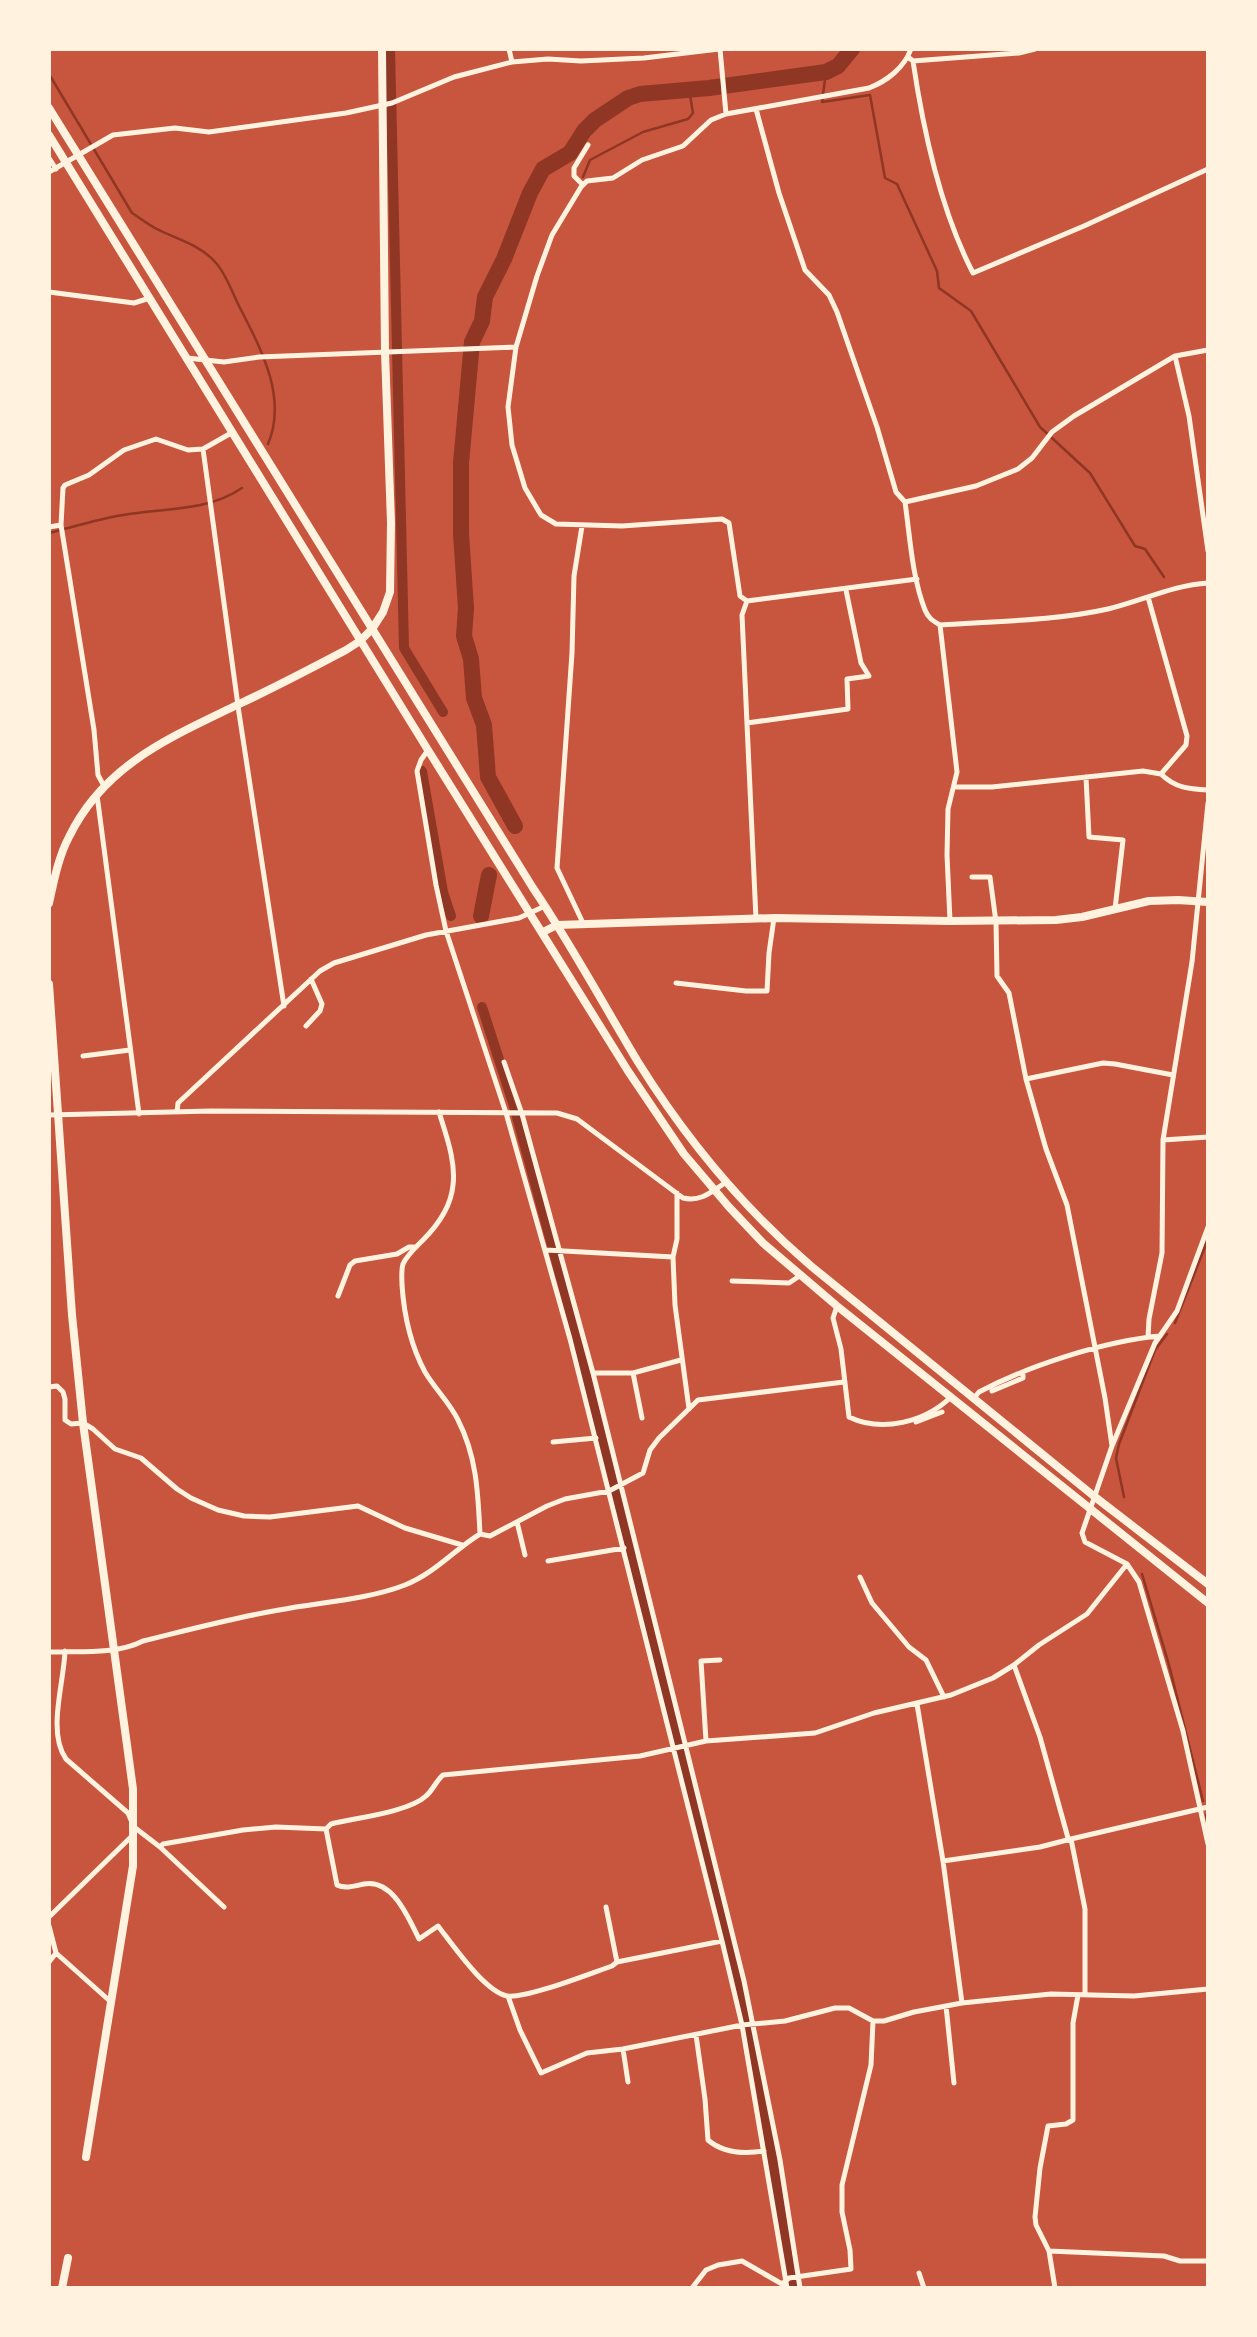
<svg xmlns="http://www.w3.org/2000/svg" width="1257" height="2337" viewBox="0 0 1257 2337" font-family="'PT Serif',serif">
<style>
.lines{fill:none;stroke-linecap:round;stroke-linejoin:round}
.stream{stroke:#8f3625;stroke-width:2.5}
.canal{stroke:#8f3625;stroke-width:10}
.river{stroke:#8f3625;stroke-width:16}
.minor{stroke:#fff3e0;stroke-width:5}
.primary{stroke:#fff3e0;stroke-width:8}
.trunk{stroke:#fff3e0;stroke-width:8}
</style>
<rect width="100%" height="100%" fill="#c8553d"/>
<g class="lines">
<path class="stream" d="M 826,72 L 822,102 L 870,95 L 885,178 L 897,184 L 937,271 L 939,288 L 971,311 L 1040,427 L 1090,473 L 1135,546 L 1145,549 L 1164,577
M 49,74 L 132,213 C 140,218 147,224 155,228 C 175,239 200,244 216,263 C 226,274 232,292 239,306 C 260,347 288,397 268,444
M 583,177 L 590,160 L 643,132 L 688,119 L 693,113 L 689,89
M 49,533 C 73,527 98,519 123,515 C 163,508 207,512 242,488
M 1175,1323 L 1208,1239
M 1124,1497 L 1116,1458 L 1119,1444 L 1155,1350 L 1167,1334
M 1142,1574 L 1169,1665 L 1203,1801
M 1206,1815 L 1208,1824"/>
<path class="canal" d="M 390,49 L 404,648 L 443,712
M 422,771 L 443,892 L 451,916
M 482,1007 L 514,1106 L 564,1289 L 741,1989 L 760,2083 L 793,2288"/>
<path class="river" d="M 515,826 L 488,777 L 484,725 L 474,698 L 471,659 L 464,636 L 466,608 L 461,534 L 461,463 L 472,342 L 482,321 L 485,297 L 504,259 L 530,193 L 543,169 L 570,153 L 584,131 L 595,120 L 628,98 L 640,94 L 709,88 L 826,72 L 838,66 L 852,49
M 481,916 L 489,875"/>
<path class="minor" d="M 509,49 L 512,62
M 720,49 L 726,114
M 911,49 C 904,68 887,81 869,88 L 726,114 L 711,120 L 683,146 L 642,160 L 613,178 L 587,181 L 581,187 L 552,235 L 537,276 L 516,347 L 508,407 L 512,445 L 525,488 L 541,515 L 556,524 L 622,526 L 722,519 L 729,523 L 740,596 L 747,601 L 917,579
M 908,57 L 913,61 C 923,129 941,211 973,273 L 1084,226 L 1208,169
M 913,61 L 1019,53 L 1035,49
M 756,109 L 779,193 L 805,270 L 829,295 L 837,312 L 877,427 L 896,492 L 905,502 C 910,537 912,577 925,610 C 928,618 933,621 940,625 C 995,621 1054,621 1108,609 C 1142,601 1173,585 1208,583
M 49,158 L 56,169
M 49,172 L 113,135 L 175,128 L 209,132 L 346,113 L 392,103 L 454,77 L 512,62 L 548,59 L 581,61 L 644,58 L 719,49
M 583,185 L 574,176 L 574,168 L 588,145
M 49,292 L 134,303 L 150,298
M 1175,356 L 1189,416 L 1208,551
M 187,358 L 224,362 L 259,357 L 516,347
M 203,449 L 239,713 L 284,1006
M 905,502 L 976,486 L 1018,469 L 1032,458 L 1052,432 L 1074,416 L 1175,356 L 1208,350
M 582,526 L 574,576 L 572,653 L 557,868 L 583,923
M 49,527 L 61,525
M 1148,597 L 1187,736 L 1186,745 L 1161,774 C 1175,788 1189,789 1208,790
M 747,601 L 742,615 L 756,919
M 940,625 L 957,772 L 948,809 L 947,855 L 950,921
M 747,723 L 848,709 L 847,679 L 869,676 L 861,663 L 846,590
M 428,750 L 421,760 L 417,771 L 436,885 L 446,931 L 506,1113 L 570,1339 L 722,1941 L 742,2025 L 787,2288
M 1086,777 L 1089,837 L 1123,840 L 1115,909
M 104,786 L 98,775 L 94,730 L 61,525 L 63,488 L 65,485 L 89,475 L 124,450 L 156,439 L 188,450 L 203,449 L 233,432
M 954,787 L 992,787 L 1143,771 L 1161,774
M 97,795 L 139,1114
M 1208,803 L 1192,962 L 1163,1140 L 1208,1137
M 972,877 L 990,877 L 996,922 L 997,976 L 1009,993 L 1026,1079 L 1103,1063 L 1115,1064 L 1173,1075
M 676,983 L 746,991 L 767,991 L 769,953 L 774,918
M 306,1026 L 320,1011 L 322,1004 L 311,979
M 83,1056 L 130,1050
M 504,1062 L 522,1114 L 593,1373 L 744,1981 L 780,2160 L 800,2288
M 1026,1079 L 1046,1149 L 1067,1205 L 1105,1398 L 1112,1446
M 177,1112 L 178,1103 L 320,971 L 334,963 L 426,935 L 519,918 L 545,906
M 439,1112 C 446,1135 456,1161 453,1185 C 451,1207 438,1225 423,1240 C 416,1247 407,1255 403,1264 C 401,1270 402,1279 402,1285 C 404,1315 411,1346 425,1372 C 435,1389 450,1403 458,1420 C 477,1457 478,1494 480,1534
M 49,1115 L 211,1111 L 557,1113 L 577,1119 L 683,1198 C 701,1202 711,1192 725,1183
M 1208,1227 L 1177,1311 L 1155,1343 L 1112,1446 L 1082,1533 L 1085,1542 L 1127,1564 L 1139,1582 L 1183,1731 L 1208,1844
M 546,1250 L 673,1257 L 677,1239 L 677,1193
M 673,1257 L 675,1305 L 689,1409
M 732,1281 L 789,1283 L 801,1275
M 338,1296 L 350,1265 L 355,1261 L 397,1254 L 409,1247 L 416,1247
M 837,1306 L 833,1318 L 841,1349 L 849,1417 C 882,1433 925,1422 951,1397
M 1148,1337 L 1149,1319 L 1162,1253 L 1163,1140
M 593,1373 L 633,1373 L 681,1360
M 633,1373 L 642,1418
M 49,1387 L 57,1386 L 63,1392 L 65,1399 L 65,1420 L 71,1424 L 83,1423 L 93,1429 L 115,1449 L 141,1458 L 177,1489 L 191,1498 L 218,1510 L 244,1516 L 270,1517 L 358,1506 L 405,1528 L 462,1545
M 992,1391 L 1023,1378 L 1023,1372
M 974,1398 L 979,1392 C 1028,1366 1104,1341 1160,1336
M 916,1422 L 942,1412
M 553,1442 L 596,1438
M 517,1522 L 525,1555
M 548,1561 L 624,1548
M 860,1577 L 872,1603 L 909,1647 L 926,1660 L 944,1697
M 65,1651 C 64,1683 47,1732 66,1759 L 128,1813 L 134,1827 L 160,1847 L 163,1844 L 243,1830 L 276,1827 L 326,1829 L 331,1824 C 355,1818 409,1812 426,1796 C 433,1790 436,1781 443,1775 L 640,1756 L 706,1741 L 815,1733 L 874,1713 L 951,1695 L 993,1678 L 1014,1665 L 1039,1645 L 1087,1614 L 1127,1564
M 49,1652 C 78,1651 116,1655 143,1641 C 188,1630 233,1618 279,1610 C 320,1602 366,1600 405,1585 C 435,1573 454,1550 480,1534 L 490,1536 L 547,1506 L 565,1499 L 609,1491 L 643,1473 L 650,1450 L 659,1438 L 698,1400 L 844,1382
M 1014,1665 L 1040,1737 L 1068,1838
M 917,1704 L 943,1861 L 962,2003
M 706,1741 L 701,1661 L 720,1660
M 326,1829 L 337,1885 C 345,1889 355,1886 364,1884 C 393,1879 408,1917 419,1939 L 438,1926 C 453,1945 484,1991 507,1996 C 526,1999 591,1973 612,1966 L 617,1962 L 722,1941
M 160,1847 L 224,1907
M 943,1861 L 1040,1847 L 1071,1839
M 606,1907 L 617,1962
M 49,1917 L 134,1834
M 49,1926 L 56,1953 L 111,2002
M 49,1962 L 56,1953
M 1085,1995 L 1085,1909 L 1071,1839 L 1208,1807
M 508,1996 L 520,2030 L 541,2073 L 587,2053 L 623,2049 L 742,2025 L 785,2021 L 835,2008 L 849,2008 L 873,2021 L 884,2021 L 914,2012 L 962,2003 L 1051,1994 L 1134,1996 L 1208,1989
M 946,2006 L 954,2083
M 696,2035 L 705,2099 L 708,2140 C 723,2153 745,2154 764,2151
M 623,2049 L 628,2082
M 1049,2251 L 1036,2225 L 1035,2217 L 1040,2168 L 1048,2126 L 1066,2124 L 1073,2120 L 1073,2023 L 1078,1995
M 919,2273 L 924,2288
M 692,2288 L 706,2270 L 718,2265 L 742,2261 L 782,2284 L 789,2278 L 851,2269 L 850,2250 L 842,2212 L 842,2185 L 871,2065 L 873,2021
M 1055,2288 L 1049,2251 L 1164,2256 L 1180,2261 L 1208,2261"/>
<path class="primary" d="M 49,903 C 54,881 58,858 69,837 C 104,765 169,738 237,705 C 274,688 310,669 346,650 L 360,641 L 372,629 L 383,612 L 390,592 L 391,523 L 385,352 L 382,49
M 543,932 L 557,925 L 775,918 L 950,921 L 1056,920 L 1082,917 L 1149,901 L 1178,900 L 1208,902
M 49,984 L 72,1315 L 83,1423 L 133,1789 L 133,1866 L 86,2157
M 62,2288 L 68,2258"/>
<path class="trunk" d="M 49,108 L 533,888 C 571,944 603,1004 638,1062 C 686,1139 742,1207 811,1266 L 1095,1497 L 1208,1584
M 49,135 L 428,750 L 628,1071 L 684,1154 L 729,1207 L 763,1243 L 837,1306 L 1208,1603"/>
</g>
<rect width="1257" height="2337" fill="none" stroke="#fff3e0" stroke-width="102"/>
</svg>
